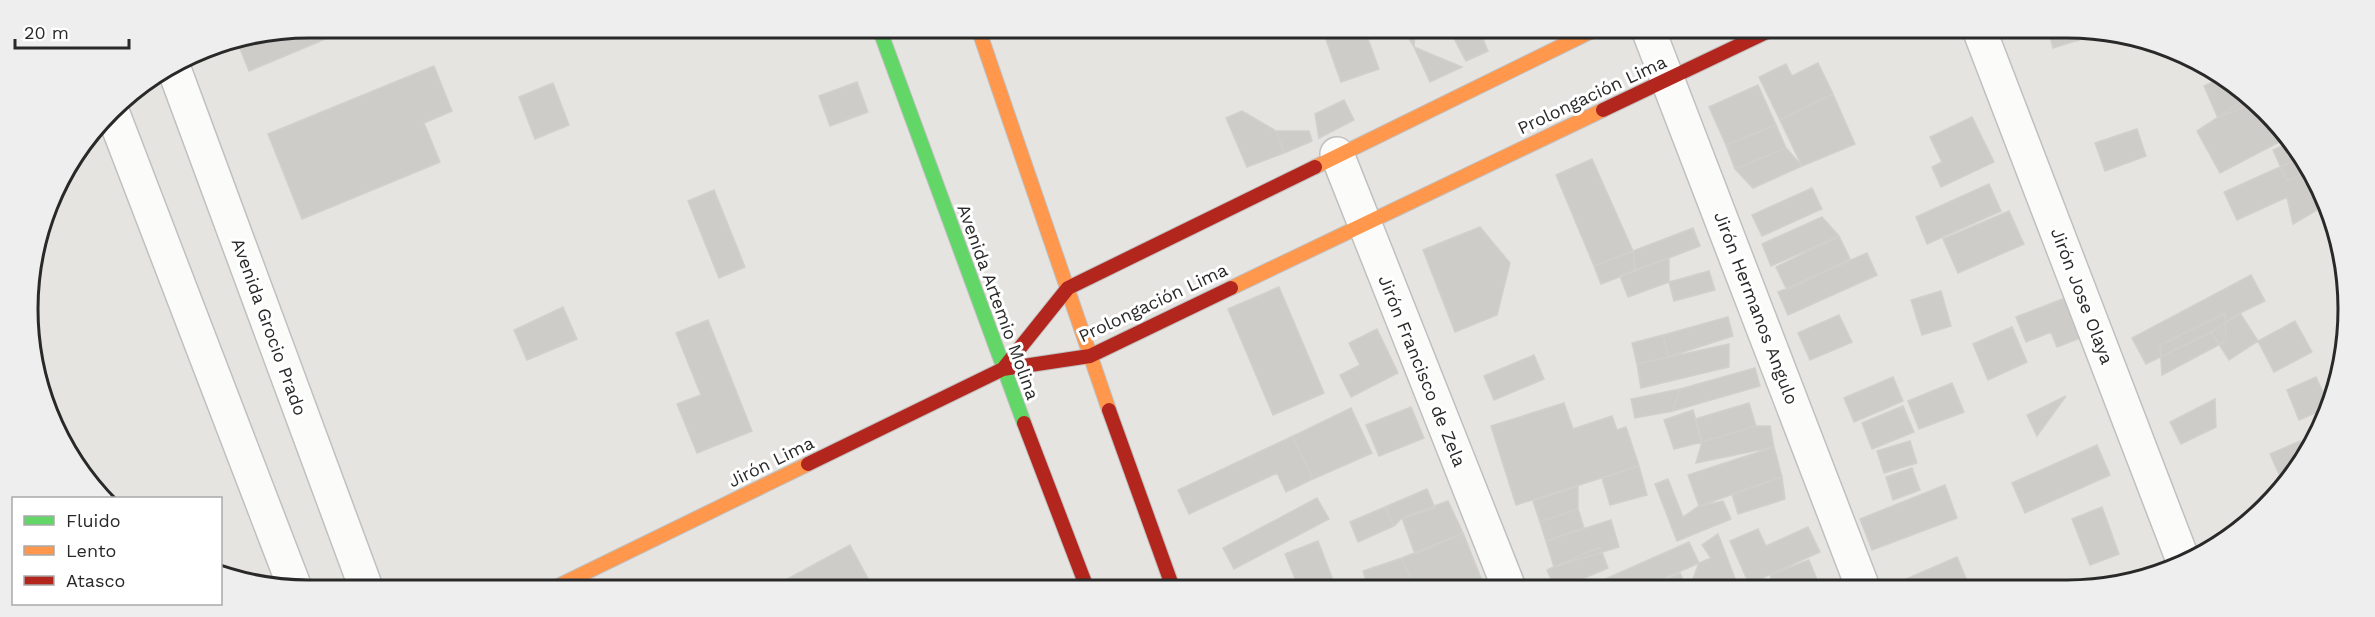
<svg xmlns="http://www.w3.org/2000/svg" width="2375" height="617" viewBox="0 0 2375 617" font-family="'Work Sans',sans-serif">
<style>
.building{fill:#ceccc9;stroke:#d1d0cc;stroke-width:1.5}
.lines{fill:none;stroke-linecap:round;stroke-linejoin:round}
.street-casing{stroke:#c0c0c1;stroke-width:36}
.fast-casing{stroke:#c0c0c1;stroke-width:16}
.slow-casing{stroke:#c0c0c1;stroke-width:16}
.jam-casing{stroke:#c0c0c1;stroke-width:16}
.street{stroke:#fbfbfa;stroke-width:33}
.fast{stroke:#63d668;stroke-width:14}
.slow{stroke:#ff974d;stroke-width:14}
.jam{stroke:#b3261e;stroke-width:14}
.labels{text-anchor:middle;stroke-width:6;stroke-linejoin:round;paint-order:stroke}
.street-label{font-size:18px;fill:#292929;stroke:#fff}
.rim{fill:none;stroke:#292929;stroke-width:3}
</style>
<rect width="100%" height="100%" fill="#e6e4e0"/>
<path class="building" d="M 308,27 L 354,27 L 249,71 L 237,41 Z
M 1322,28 L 1364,28 L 1379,69 L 1341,82 Z
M 1403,28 L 1415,29 L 1414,47 Z
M 1449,29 L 1479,29 L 1488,51 L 1466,61 Z
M 2048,29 L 2092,29 L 2094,35 L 2053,48 Z
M 2073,29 L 2096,29 L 2097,33 L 2077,41 Z
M 1414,47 L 1462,67 L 1430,82 Z
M 1818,63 L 1833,94 L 1780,120 L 1759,77 L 1786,64 L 1792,76 Z
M 434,66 L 452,111 L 424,123 L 440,162 L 302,219 L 268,134 Z
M 2222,78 L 2251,104 L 2218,118 L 2204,86 Z
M 857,82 L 868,112 L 830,126 L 819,96 Z
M 553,83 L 569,125 L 535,139 L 519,97 Z
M 1758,85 L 1776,125 L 1726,145 L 1709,107 Z
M 1833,94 L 1855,144 L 1802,166 L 1780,120 Z
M 2246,99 L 2289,137 L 2220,173 L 2197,131 Z
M 1344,100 L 1354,120 L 1319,138 L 1315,114 Z
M 1242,111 L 1276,131 L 1284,153 L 1247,167 L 1226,118 Z
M 1972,117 L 1994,162 L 1941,187 L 1932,167 L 1942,162 L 1930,137 Z
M 1776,125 L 1786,148 L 1735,169 L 1726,145 Z
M 2137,129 L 2146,156 L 2105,171 L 2095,143 Z
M 1276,131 L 1309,131 L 1312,141 L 1284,153 Z
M 2292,141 L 2307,172 L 2287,181 L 2273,150 Z
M 1786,148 L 1802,166 L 1753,188 L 1735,169 Z
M 2300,158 L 2324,206 L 2293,224 L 2287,197 L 2237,220 L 2224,192 Z
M 1592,159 L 1633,251 L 1594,266 L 1556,175 Z
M 1989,184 L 2001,211 L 1927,244 L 1916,217 Z
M 1812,188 L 1822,209 L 1762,236 L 1752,215 Z
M 714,190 L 745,267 L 719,278 L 688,201 Z
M 2009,211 L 2024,244 L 1958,273 L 1943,239 Z
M 1822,217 L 1839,236 L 1771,266 L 1762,244 Z
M 1480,227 L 1510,263 L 1497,315 L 1455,332 L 1423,250 Z
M 1693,228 L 1700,246 L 1635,271 L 1633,251 Z
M 1839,236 L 1850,259 L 1787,290 L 1776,267 Z
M 1633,251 L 1635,271 L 1601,284 L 1594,266 Z
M 1867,253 L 1877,275 L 1788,315 L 1778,292 Z
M 1669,257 L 1669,282 L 1628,297 L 1620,276 Z
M 1709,271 L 1715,290 L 1674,301 L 1669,282 Z
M 2251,275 L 2265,301 L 2240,313 L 2211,332 L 2146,364 L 2132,338 Z
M 1279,287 L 1324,393 L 1273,415 L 1228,309 Z
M 1941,291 L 1951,326 L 1922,335 L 1911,300 Z
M 2073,295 L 2088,335 L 2057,347 L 2051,332 L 2026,342 L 2016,317 Z
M 563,307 L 577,339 L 527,360 L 514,330 Z
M 2225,313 L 2226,341 L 2162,375 L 2160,345 Z
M 2240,313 L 2258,341 L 2229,360 L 2211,332 Z
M 1839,315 L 1852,342 L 1810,360 L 1798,333 Z
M 1728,317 L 1733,336 L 1668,357 L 1663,335 Z
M 708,320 L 752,431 L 697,453 L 677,404 L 701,395 L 676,333 Z
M 2295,321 L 2312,352 L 2274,372 L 2258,341 Z
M 2012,327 L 2027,362 L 1988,380 L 1973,344 Z
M 1377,329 L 1398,373 L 1351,397 L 1340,375 L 1360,365 L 1349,343 Z
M 1663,335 L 1668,357 L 1637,364 L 1632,343 Z
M 1729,344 L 1729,367 L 1641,388 L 1637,364 Z
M 1534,355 L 1544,379 L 1494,400 L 1484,376 Z
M 1755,368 L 1760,386 L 1673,411 L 1680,389 Z
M 1893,377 L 1903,401 L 1854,422 L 1844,398 Z
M 2316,377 L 2328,403 L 2327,408 L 2299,420 L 2287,390 Z
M 1952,383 L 1964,412 L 1919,429 L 1908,401 Z
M 1680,389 L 1673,411 L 1635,418 L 1631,399 Z
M 2066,396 L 2037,436 L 2027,415 Z
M 2215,399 L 2216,427 L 2181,444 L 2170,422 Z
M 1564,403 L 1573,429 L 1612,416 L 1617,430 L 1626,427 L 1639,466 L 1516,505 L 1491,426 Z
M 1749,403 L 1756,426 L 1702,442 L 1695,419 Z
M 1903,406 L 1914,432 L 1872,449 L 1862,423 Z
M 1411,407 L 1424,438 L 1379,456 L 1366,425 Z
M 1351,408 L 1372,453 L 1313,479 L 1293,436 Z
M 1693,410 L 1702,442 L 1674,449 L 1664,420 Z
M 1756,426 L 1770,426 L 1774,447 L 1696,463 L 1702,442 Z
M 1293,436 L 1313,479 L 1286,492 L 1277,473 L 1189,514 L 1178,490 Z
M 1910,441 L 1917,463 L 1884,473 L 1877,451 Z
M 2300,441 L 2305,453 L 2283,483 L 2270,454 Z
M 2097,445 L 2110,475 L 2025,513 L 2012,483 Z
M 1774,447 L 1782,477 L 1699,506 L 1688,475 Z
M 1639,466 L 1647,495 L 1610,505 L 1602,478 Z
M 1912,468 L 1920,490 L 1893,500 L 1886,477 Z
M 1782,477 L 1785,499 L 1738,514 L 1732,494 Z
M 1668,479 L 1683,517 L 1699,506 L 1723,501 L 1731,519 L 1677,541 L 1655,484 Z
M 1945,485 L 1957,518 L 1872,550 L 1860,519 Z
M 1578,486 L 1578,509 L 1540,522 L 1533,501 Z
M 1427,489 L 1435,508 L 1402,518 L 1394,526 L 1385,507 Z
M 1317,498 L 1329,519 L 1234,569 L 1223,548 Z
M 1448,501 L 1463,533 L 1415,554 L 1402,518 Z
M 1385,507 L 1394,526 L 1358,542 L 1350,522 Z
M 2102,507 L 2119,554 L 2090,565 L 2072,519 Z
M 1578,509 L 1584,528 L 1546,541 L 1540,522 Z
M 1611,520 L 1619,547 L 1554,567 L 1546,541 Z
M 1808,527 L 1820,552 L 1749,584 L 1730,541 L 1758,529 L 1766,546 Z
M 1463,533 L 1483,583 L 1470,588 L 1414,588 L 1402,558 Z
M 1718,534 L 1736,581 L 1721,588 L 1695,588 L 1692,581 L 1699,563 L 1711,558 L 1702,545 Z
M 1318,541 L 1336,588 L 1278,588 L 1296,581 L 1285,554 Z
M 1689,542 L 1699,563 L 1642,588 L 1585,588 Z
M 850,545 L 873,588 L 771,588 Z
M 1600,547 L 1608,568 L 1561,588 L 1555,588 L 1547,570 Z
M 1957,557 L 1970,588 L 1899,588 L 1897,583 Z
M 1402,558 L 1414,588 L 1368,588 L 1363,571 Z
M 1809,560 L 1818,582 L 1805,588 L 1774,586 L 1770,575 Z
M 1680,573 L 1687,588 L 1651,588 L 1650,587 Z
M 1763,582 L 1766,588 L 1741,588 L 1749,584 Z"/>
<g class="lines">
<defs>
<path id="street" d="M 1648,29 L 1863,588
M 1979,29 L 2184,563
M 173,66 L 366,588
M 112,111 L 295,588
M 1337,154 L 1509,588"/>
<path id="fast" d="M 879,28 L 1024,423"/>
<path id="slow" d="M 978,28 L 1109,410
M 1315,167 L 1596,29
M 1231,288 L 1603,110
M 554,588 L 808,464"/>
<path id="jam" d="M 1603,110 L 1773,29
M 1003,369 L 1068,288 L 1315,167
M 1109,410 L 1173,588
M 1024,423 L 1087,588
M 808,464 L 1003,369 L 1090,356 L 1231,288"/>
</defs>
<use href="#street" class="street-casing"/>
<use href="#fast" class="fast-casing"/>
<use href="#slow" class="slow-casing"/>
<use href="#jam" class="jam-casing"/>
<use href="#street" class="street"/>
<use href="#fast" class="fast"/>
<use href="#slow" class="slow"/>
<use href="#jam" class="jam"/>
</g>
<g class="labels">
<g class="street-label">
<text transform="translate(1592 95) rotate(-25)" y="6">Prolongación Lima</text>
<text transform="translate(2082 296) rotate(69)" y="6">Jirón Jose Olaya</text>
<text transform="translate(998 302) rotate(70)" y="6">Avenida Artemio Molina</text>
<text transform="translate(1153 303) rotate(-25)" y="6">Prolongación Lima</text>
<text transform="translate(1756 308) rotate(69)" y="6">Jirón Hermanos Angulo</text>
<text transform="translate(269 327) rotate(70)" y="6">Avenida Grocio Prado</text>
<text transform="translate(1422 371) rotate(68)" y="6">Jirón Francisco de Zela</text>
<text transform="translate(771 462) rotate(-26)" y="6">Jirón Lima</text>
</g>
</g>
<path d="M0 0H2375V617H0ZM309 38H2067A271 271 0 0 1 2338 309V309A271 271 0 0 1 2067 580H309A271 271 0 0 1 38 309V309A271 271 0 0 1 309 38Z" fill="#eee" fill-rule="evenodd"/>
<path class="rim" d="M309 38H2067A271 271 0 0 1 2338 309V309A271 271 0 0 1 2067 580H309A271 271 0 0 1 38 309V309A271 271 0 0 1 309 38Z"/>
<rect x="12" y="497" width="210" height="108" fill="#ffffff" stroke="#a9a9a9" stroke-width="1.5"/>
<rect x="24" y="516" width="30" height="9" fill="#63d668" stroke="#a9a9a9" stroke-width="1.5"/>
<text x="66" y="527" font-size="18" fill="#292929">Fluido</text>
<rect x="24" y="546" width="30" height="9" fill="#ff974d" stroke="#a9a9a9" stroke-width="1.5"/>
<text x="66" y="557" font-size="18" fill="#292929">Lento</text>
<rect x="24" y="576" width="30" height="9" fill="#b3261e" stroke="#a9a9a9" stroke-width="1.5"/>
<text x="66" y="587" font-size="18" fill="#292929">Atasco</text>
<path d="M15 39v9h114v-9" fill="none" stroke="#292929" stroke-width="3"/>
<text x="24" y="39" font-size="18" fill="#292929" stroke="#ffffff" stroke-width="4.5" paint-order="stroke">20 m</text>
</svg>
